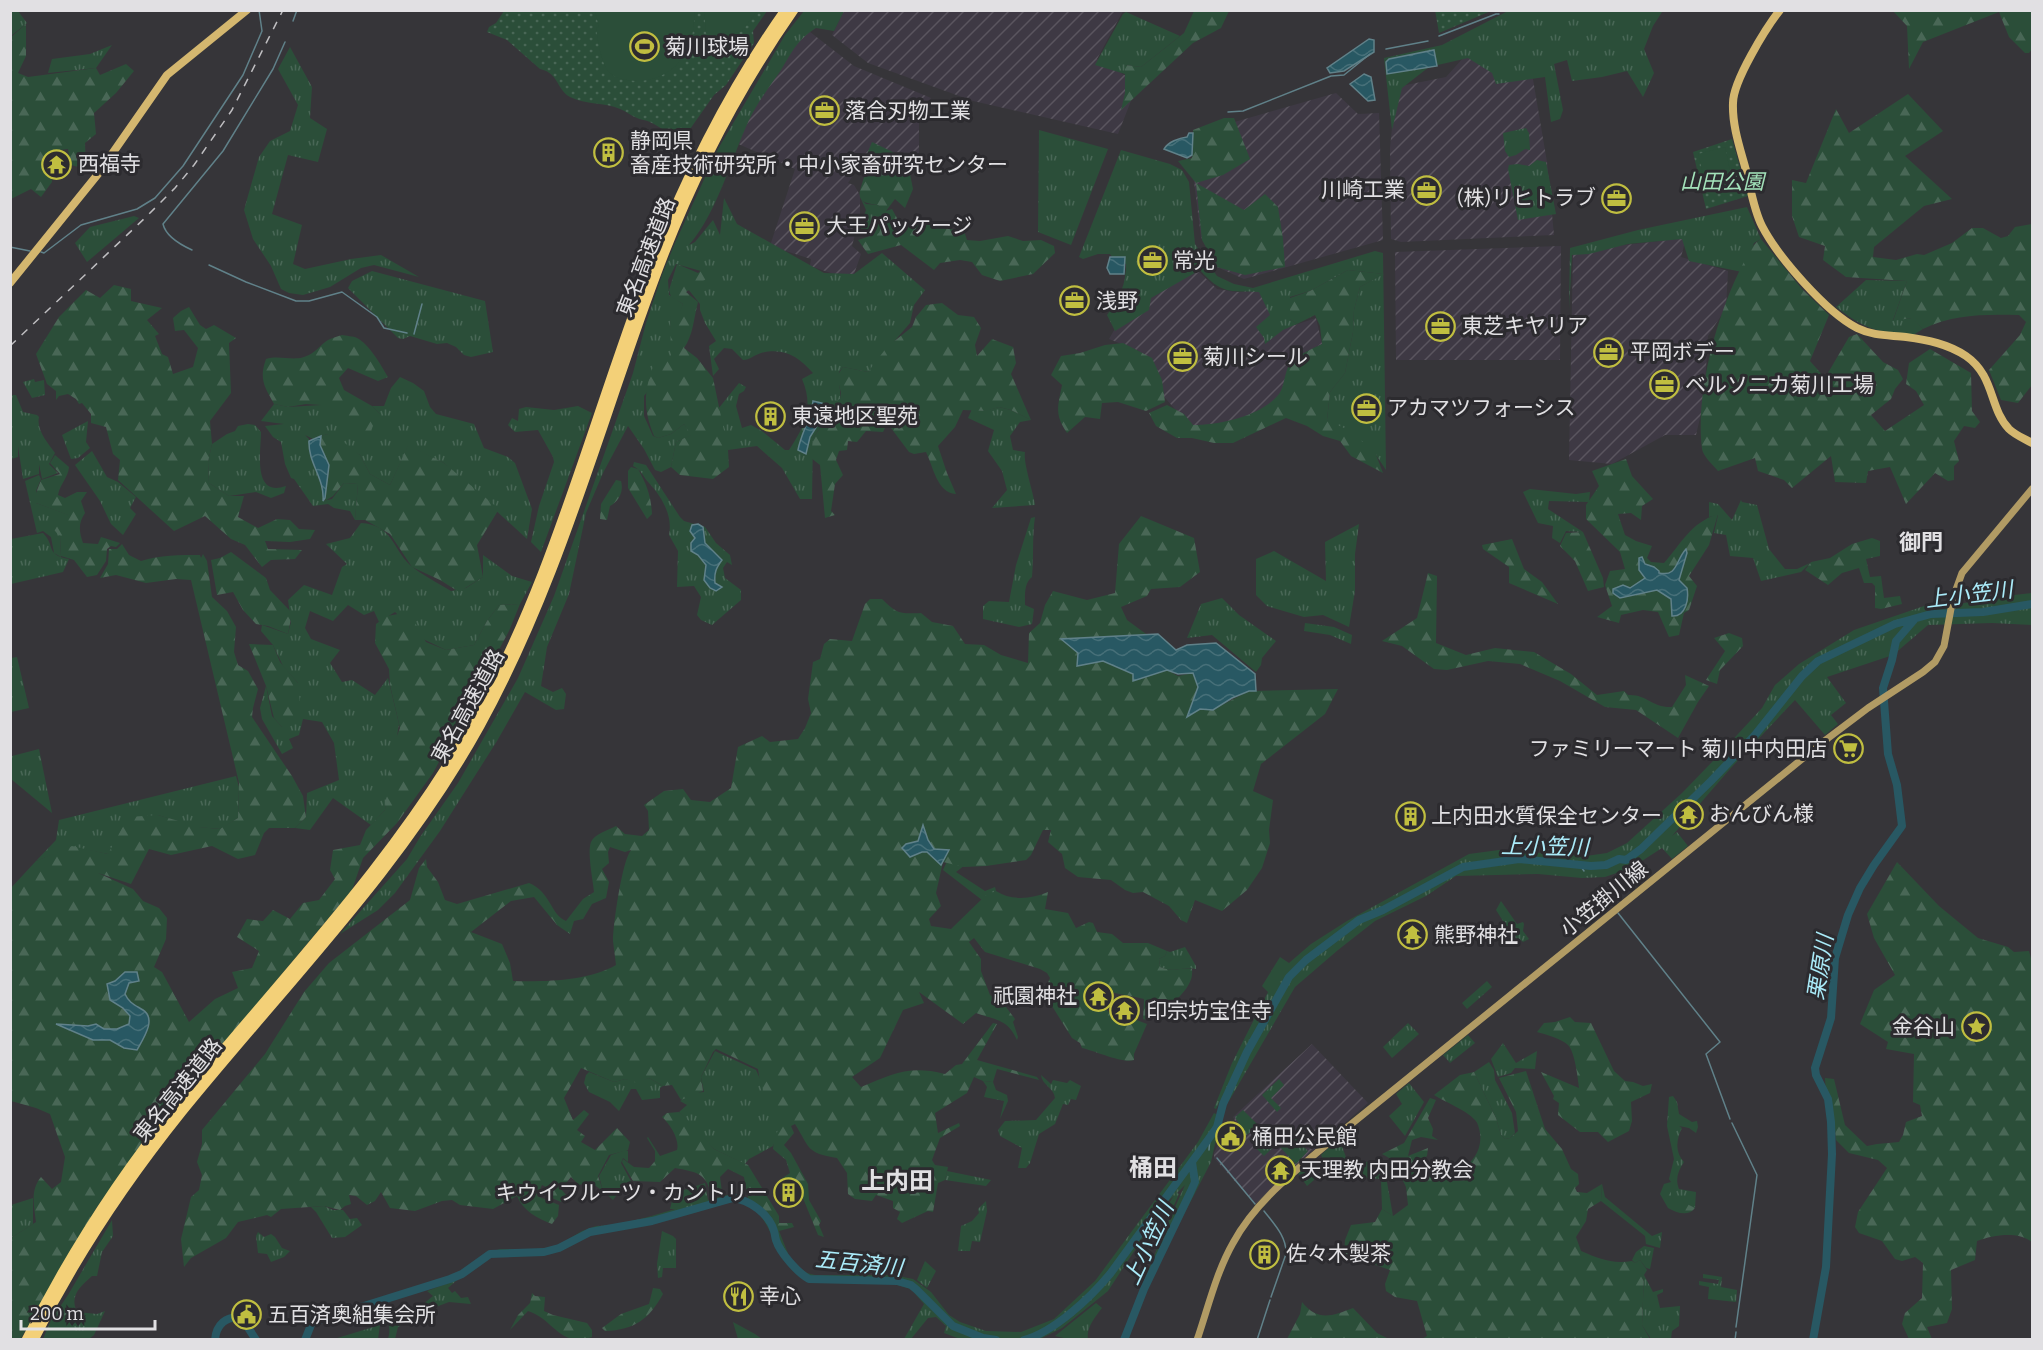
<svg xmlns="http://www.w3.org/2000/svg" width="2043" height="1350" viewBox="0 0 2043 1350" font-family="Bitter,'Noto Sans JP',serif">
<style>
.industrial{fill:url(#industrial-furrows)}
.grass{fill:url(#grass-tufts)}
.forest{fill:url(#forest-firs);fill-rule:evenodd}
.park{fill:url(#park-dots)}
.pitch{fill:#2b4e39}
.water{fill:url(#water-waves);stroke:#608189;stroke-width:1.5}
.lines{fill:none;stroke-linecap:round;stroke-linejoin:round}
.stream{stroke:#608189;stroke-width:1.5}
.river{stroke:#285863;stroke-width:8}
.secondary{stroke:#b19b64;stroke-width:7}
.primary{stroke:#d4b76f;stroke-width:8}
.highway{stroke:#f3d078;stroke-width:9}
.rail{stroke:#bfbec1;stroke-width:1.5;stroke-dasharray:8 8;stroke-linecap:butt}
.labels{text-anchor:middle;stroke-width:6;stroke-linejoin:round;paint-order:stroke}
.poi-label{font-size:21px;fill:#e1e0e3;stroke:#2c2b2f;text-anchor:start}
.park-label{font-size:21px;font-style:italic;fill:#a3e2ba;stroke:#2c2b2f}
.street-label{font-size:21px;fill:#e1e0e3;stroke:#2c2b2f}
.neighbourhood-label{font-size:22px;font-weight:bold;fill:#e1e0e3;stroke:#2c2b2f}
.water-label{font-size:22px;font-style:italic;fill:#aaebf9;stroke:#2c2b2f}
.quarter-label{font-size:24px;font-weight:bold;fill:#e1e0e3;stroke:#2c2b2f}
</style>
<defs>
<pattern id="industrial-furrows" width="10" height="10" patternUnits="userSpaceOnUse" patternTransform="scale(1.5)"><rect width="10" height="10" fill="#3e3944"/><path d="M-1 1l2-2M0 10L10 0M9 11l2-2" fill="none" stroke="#5a555f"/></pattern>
<pattern id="grass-tufts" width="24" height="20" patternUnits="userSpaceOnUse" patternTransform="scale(1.5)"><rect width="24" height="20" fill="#2b4e39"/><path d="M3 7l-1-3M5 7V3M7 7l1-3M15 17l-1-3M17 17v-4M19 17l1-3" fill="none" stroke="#496756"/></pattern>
<pattern id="forest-firs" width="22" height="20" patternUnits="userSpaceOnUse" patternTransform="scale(1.5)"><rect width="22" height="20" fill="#2b4e39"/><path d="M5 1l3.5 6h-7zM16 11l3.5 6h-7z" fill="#496756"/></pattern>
<pattern id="park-dots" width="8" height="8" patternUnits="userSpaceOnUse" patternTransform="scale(1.5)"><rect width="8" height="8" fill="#2b4e39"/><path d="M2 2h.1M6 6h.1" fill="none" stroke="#496756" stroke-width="1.8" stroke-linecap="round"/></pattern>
<pattern id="water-waves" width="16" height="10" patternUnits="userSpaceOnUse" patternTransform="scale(1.5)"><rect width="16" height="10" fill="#285863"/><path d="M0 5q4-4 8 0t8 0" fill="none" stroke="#477079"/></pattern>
</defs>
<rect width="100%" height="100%" fill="#363539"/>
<path class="industrial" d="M 844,11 L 1123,11 L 1097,59 L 1138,83 L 1118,134 L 973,101 L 868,63 L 832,35 Z
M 805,28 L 854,66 L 931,98 L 919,122 L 919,153 L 890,152 L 872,148 L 848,183 L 854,185 L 860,195 L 860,215 L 852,246 L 861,254 L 852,280 L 810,266 L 811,259 L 770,246 L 795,169 L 736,143 L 749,115 Z
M 1526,38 L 1547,162 L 1554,235 L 1401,242 L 1391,239 L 1390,148 L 1396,87 L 1446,77 L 1474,46 Z
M 1336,93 L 1358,114 L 1379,113 L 1383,240 L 1244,279 L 1217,267 L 1201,237 L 1192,166 L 1224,125 Z
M 1686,238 L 1681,257 L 1728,271 L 1726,308 L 1708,336 L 1704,401 L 1696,435 L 1665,435 L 1612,464 L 1569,460 L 1573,251 Z
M 1561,246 L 1560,360 L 1396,360 L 1395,252 Z
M 1196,269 L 1217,289 L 1236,292 L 1259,291 L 1295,325 L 1316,318 L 1322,344 L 1294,358 L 1283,405 L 1254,417 L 1193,430 L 1160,392 L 1139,351 L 1109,339 L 1128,306 Z
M 1312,1044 L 1368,1103 L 1281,1178 L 1255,1204 L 1214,1158 L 1214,1153 L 1222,1136 L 1230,1143 L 1242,1134 L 1233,1117 Z"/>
<path class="grass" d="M 11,10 L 18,11 L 27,23 L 11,36 Z
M 1654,10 L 1662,12 L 1653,26 L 1644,49 L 1654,73 L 1643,97 L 1627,71 L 1602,77 L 1572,81 L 1567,60 L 1554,64 L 1563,110 L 1560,119 L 1551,122 L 1545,77 L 1496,84 L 1492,73 L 1468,58 L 1429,67 L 1402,88 L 1392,130 L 1384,58 L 1442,45 L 1508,11 Z
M 804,11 L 844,11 L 834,31 L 816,28 C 797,40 792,52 781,70 C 770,86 757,103 749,120 C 731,159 717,213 689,245 L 695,242 L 713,220 L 720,235 L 724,198 L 737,224 L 824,273 L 854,274 L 882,253 L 925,290 L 914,305 L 910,323 L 868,372 L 843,367 L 839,372 C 838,381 841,390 840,399 L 813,438 L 812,499 L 800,499 L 782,468 L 757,446 L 728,450 L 710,419 L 739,383 L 746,387 L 744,391 L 739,394 L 736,406 L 742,428 L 751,425 L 762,431 L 785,450 L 789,450 C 805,426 814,407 802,379 L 813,373 C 799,357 784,347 761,353 C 754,355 750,360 743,360 L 732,349 L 724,348 L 714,359 L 719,369 L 713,376 L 709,346 L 716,341 L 705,323 L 700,310 L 700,304 L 688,289 L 706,267 L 701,271 L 676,264 L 668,280 L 669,295 L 683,304 L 680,313 L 670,317 L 673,357 L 644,396 L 644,416 L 653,436 L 658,438 L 671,434 L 684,424 L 692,435 L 676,442 L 671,467 L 661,472 L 655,470 L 644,449 L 628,426 L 603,473 L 586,513 L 569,594 L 547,647 L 541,686 L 553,692 L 562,688 L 566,694 L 564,709 L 556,710 L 525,692 L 497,741 L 440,831 L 395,893 L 378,910 L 340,934 L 407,859 L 420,837 L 458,783 L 518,678 L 554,596 L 633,373 L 646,323 L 662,275 L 675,243 L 718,149 L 785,35 Z
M 1126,12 L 1180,36 L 1141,67 L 1125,65 L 1125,74 L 1095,65 L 1123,14 Z
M 112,45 L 96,68 L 48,73 L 52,59 L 90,54 Z
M 290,47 L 312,87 L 310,118 L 327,129 L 318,162 L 288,155 L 272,214 L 302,225 L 293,264 L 305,269 L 351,259 L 381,255 L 419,277 L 374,265 L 361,268 L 330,287 L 303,295 L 289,293 L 281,289 L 271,266 L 253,239 L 244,210 L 259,157 L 270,141 L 290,131 L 298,105 L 278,69 Z
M 1526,128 L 1529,133 L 1530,150 L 1525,149 L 1516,155 L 1509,157 L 1505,151 L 1503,133 Z
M 1039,130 L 1108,149 L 1071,245 L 1038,232 Z
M 1121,150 L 1170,164 L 1182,170 L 1189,182 L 1195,244 L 1217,276 L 1234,284 L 1253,288 L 1375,251 L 1383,253 L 1386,470 L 1374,452 L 1327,420 L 1330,392 L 1345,373 L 1353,332 L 1354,310 L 1360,287 L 1383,274 L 1348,270 L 1310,291 L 1290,297 L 1290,319 L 1297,324 L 1283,330 L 1265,344 L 1264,338 L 1256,327 L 1270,315 L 1259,292 C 1229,291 1221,294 1200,270 L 1151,298 L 1149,310 L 1115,331 L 1107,315 C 1120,297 1126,285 1126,264 L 1115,261 L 1110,254 L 1098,254 L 1083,259 L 1079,257 Z
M 1537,160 L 1546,162 L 1556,214 L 1518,220 L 1508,169 L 1509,165 L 1518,164 L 1529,166 Z
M 861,199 L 866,204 L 878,205 L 886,212 L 880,234 L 871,237 L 859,230 L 866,210 Z
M 1747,207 L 1761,239 L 1754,243 L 1742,272 L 1689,261 L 1682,239 L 1628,244 L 1589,254 L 1572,255 L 1569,310 L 1570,248 L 1638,230 Z
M 134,216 L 139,218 L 87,262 L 75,243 L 90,227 Z
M 372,271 L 485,301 L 493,352 L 471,357 L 464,355 L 456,347 L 447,343 L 437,344 L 410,336 L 403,339 L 398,338 L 348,288 L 352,281 Z
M 1866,280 L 1907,281 L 1893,320 L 1912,318 L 1923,329 L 1913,335 C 1875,331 1868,331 1836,307 Z
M 400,377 L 413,383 L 424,391 L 430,407 L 436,414 L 474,424 L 484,448 L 508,457 L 515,463 L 532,509 L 527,539 L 444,463 L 408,446 L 390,485 L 370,474 L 360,455 L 327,434 L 313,439 L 305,435 L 309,439 C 308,460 324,479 323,501 L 332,499 L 344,483 L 358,484 L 355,520 L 350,511 L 334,508 L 328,504 L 313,506 L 294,479 L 291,478 L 285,464 L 281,442 L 273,437 L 265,426 L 284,424 L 261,421 L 274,404 L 288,407 L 321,405 L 380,414 L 372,406 L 384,406 L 391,388 Z
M 34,379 L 35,382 L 44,380 L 45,395 L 32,398 L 23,382 Z
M 11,395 L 16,395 L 23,412 L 37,415 L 39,417 C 36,430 48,443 55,453 L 49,464 L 58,473 L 42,479 L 39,464 L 39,474 L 23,479 L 18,446 L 18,457 L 11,459 Z
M 578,406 L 592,413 L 541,552 L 531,542 L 539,506 L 554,462 L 553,457 L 538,430 L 515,432 L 508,425 L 512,418 L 518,421 L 519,409 L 526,407 L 554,410 Z
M 999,407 L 1011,410 L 1031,420 L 1020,422 L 1010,436 L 1013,450 L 1025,452 C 1023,463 1033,491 1035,505 L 992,508 L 1007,490 L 1002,471 L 988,451 L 994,430 L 968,418 L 972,409 L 984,411 Z
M 88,421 L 86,442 L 90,448 L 78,458 L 71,459 L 62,435 Z
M 248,424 L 255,425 L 261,432 C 261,451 252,498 286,486 L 284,493 L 271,498 L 256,492 L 229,496 L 209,483 L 208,462 L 212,444 L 227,434 L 235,431 L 238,426 Z
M 92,451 L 107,477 L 118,482 L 136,497 L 130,508 L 136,514 L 123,535 L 111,524 L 100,501 L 75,465 Z
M 634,462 L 646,465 L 680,517 L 684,521 L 705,527 L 716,543 L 730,555 L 732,565 L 727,562 L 723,568 L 725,578 L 741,590 L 741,600 L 712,625 L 701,620 L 697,615 L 701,597 L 694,586 L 677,587 L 678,551 L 669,535 C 673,516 662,497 649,483 C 643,477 642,470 633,466 Z
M 39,475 L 41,479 L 36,491 L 36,503 L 69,515 L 60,536 L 61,557 L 54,553 L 51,537 L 43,531 L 37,533 L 25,481 Z
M 1530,489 L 1576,494 L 1590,492 L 1589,502 L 1549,501 L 1548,509 L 1583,532 L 1566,531 L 1560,543 L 1552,538 L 1553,526 L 1538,523 L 1523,492 Z
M 1741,500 L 1742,502 L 1757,505 L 1769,549 L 1785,569 L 1797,569 L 1810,563 L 1801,572 L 1761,581 L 1753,558 L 1730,556 L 1726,535 L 1714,533 L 1718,515 L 1709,517 L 1709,502 L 1718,504 L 1732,520 Z
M 1035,517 C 1032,537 1034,556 1032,577 C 1024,583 1025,595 1025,605 L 1034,609 L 1032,624 L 1019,627 L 983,619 L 983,606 L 989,601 L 1009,602 L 1016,565 L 1031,518 Z
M 361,523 C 393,525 392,548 410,565 C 422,575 438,583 451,591 L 466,588 L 483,577 L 483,555 L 512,576 L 532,582 L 520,604 L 499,605 L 487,621 L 474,645 L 446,650 L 423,639 L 395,612 L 379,622 L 374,611 L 364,615 L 348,605 L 333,621 L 310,611 L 305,628 L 311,639 L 340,650 L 330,663 L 342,682 L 352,680 L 375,695 L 388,678 L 399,724 L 385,810 L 371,825 L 333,798 L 310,830 L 295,828 L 306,817 L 307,793 L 339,780 L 334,743 L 322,722 L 303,719 L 299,735 L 289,739 L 293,748 L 282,754 L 262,719 L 260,708 L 266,686 L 272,716 L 282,727 L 298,683 L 283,666 L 273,645 L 261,631 L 262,625 L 288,634 L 291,622 L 288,600 L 304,585 L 332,595 L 342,567 L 347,564 L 326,544 L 350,538 Z
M 1359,524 L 1355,554 L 1355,591 L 1349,627 L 1323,615 L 1304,617 L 1267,606 L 1256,595 L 1256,559 L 1274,551 L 1326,581 L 1325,542 Z
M 43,533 C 56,546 45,555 69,559 L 63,572 L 11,584 L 11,539 Z
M 2032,593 L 2032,625 L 1992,623 L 1928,625 L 1893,655 L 1827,677 L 1846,703 L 1831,715 L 1838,724 L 1825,735 L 1795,700 L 1730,769 L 1672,836 L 1677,832 L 1688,846 L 1672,859 L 1662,848 L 1631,868 L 1605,877 L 1582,878 L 1538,874 L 1456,876 L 1426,896 L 1375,921 L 1338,950 L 1295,987 L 1229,1101 L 1221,1099 L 1216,1109 L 1214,1108 L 1232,1063 L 1268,992 L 1262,986 L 1280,957 L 1289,963 L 1311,944 L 1347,921 L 1469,854 L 1499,850 L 1586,856 L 1607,853 L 1627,843 L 1682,793 L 1713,761 L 1762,708 L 1775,685 L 1799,664 L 1854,630 L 1927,605 L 1960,604 L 1987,598 Z
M 1222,598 L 1239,615 L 1276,641 L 1262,658 L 1261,665 L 1256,672 L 1212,635 L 1187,638 L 1201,604 Z
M 1305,623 L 1334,627 L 1352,635 L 1351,644 L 1330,635 L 1304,631 Z
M 17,657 L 29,708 L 11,712 L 11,658 Z
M 39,749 L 52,813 L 11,779 L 11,758 L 12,756 Z
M 236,776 L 239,787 L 238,818 L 221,829 L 196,827 L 158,815 L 108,854 L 72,847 L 36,861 L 56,840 L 59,820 Z
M 949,857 L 965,865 L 956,872 L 985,891 L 995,887 L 996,891 L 982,900 L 943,870 Z
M 1501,901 L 1517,924 L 1523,922 L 1524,924 L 1523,931 L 1529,939 L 1523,942 L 1518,938 L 1515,940 L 1496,910 Z
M 1185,947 L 1196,966 L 1196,969 C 1180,967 1174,973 1160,967 L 1159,959 L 1165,956 L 1167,951 L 1170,952 Z
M 1487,981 L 1492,987 L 1467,1009 L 1462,1003 Z
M 1408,1023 L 1419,1034 L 1392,1058 L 1383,1047 Z
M 1468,1035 L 1475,1043 L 1450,1063 L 1443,1055 Z
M 1503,1043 L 1516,1063 L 1537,1051 L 1535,1069 L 1515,1068 L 1511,1073 L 1498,1077 L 1491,1059 Z
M 715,1051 L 756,1070 L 781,1125 L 773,1146 L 749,1159 L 745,1164 L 714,1149 L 679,1112 L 687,1105 L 680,1101 L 693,1093 L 704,1092 L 701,1077 Z
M 1489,1062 L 1494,1070 L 1495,1080 L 1512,1113 L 1515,1133 L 1510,1138 L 1505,1139 L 1501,1135 L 1496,1118 L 1474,1072 Z
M 589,1072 L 614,1082 L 625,1079 L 637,1082 L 649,1078 L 663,1086 L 660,1088 L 660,1098 L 642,1100 L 636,1089 L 631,1089 L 619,1111 L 610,1102 L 589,1092 L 584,1083 L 586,1075 Z
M 1041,1075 L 1051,1084 L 1053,1080 L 1067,1083 L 1070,1080 L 1081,1086 L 1076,1100 L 1071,1099 L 1068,1105 L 1063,1104 L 1055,1124 L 1039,1134 L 1030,1163 L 1026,1168 L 1018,1168 L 1022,1148 L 1000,1136 L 998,1130 L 1005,1121 L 1036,1120 L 1055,1098 C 1054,1088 1042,1085 1041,1075 Z
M 1279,1079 L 1284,1085 L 1271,1098 L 1281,1108 L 1277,1112 L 1262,1095 Z
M 983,1081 L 993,1082 L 996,1090 L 1007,1095 L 1008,1101 L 1000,1119 L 1004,1101 L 984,1097 L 987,1087 Z
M 1409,1083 L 1424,1102 L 1405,1136 L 1389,1116 L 1402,1104 L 1396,1094 Z
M 1673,1096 L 1677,1102 L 1679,1114 L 1692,1122 L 1697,1121 L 1698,1127 L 1696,1133 L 1689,1128 L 1679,1126 L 1682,1128 C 1676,1140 1675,1152 1684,1162 C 1678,1171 1675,1179 1679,1189 L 1696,1192 L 1695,1208 L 1670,1197 L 1671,1182 L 1669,1179 L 1674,1159 L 1667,1126 L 1669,1097 Z
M 1243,1110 L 1259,1126 L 1245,1136 L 1235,1117 Z
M 1214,1113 L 1221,1117 L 1211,1162 L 1145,1290 L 1132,1327 L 1129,1339 L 1121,1339 L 1162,1236 L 1185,1185 L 1177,1193 L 1179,1194 L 1167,1221 L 1159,1217 L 1174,1196 L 1165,1204 L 1108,1291 L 1062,1328 L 1040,1339 L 960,1339 L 944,1333 L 946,1326 L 936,1317 L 928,1318 L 911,1339 L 904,1339 L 924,1304 L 911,1289 L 894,1284 L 811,1280 C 770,1265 776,1212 741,1202 C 727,1198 711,1208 697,1212 C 675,1218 653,1223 631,1228 C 617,1230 603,1230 590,1234 C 576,1239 564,1250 549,1253 C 531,1256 511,1250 494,1254 C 485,1256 479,1264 470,1266 L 485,1254 L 500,1249 L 546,1249 L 559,1245 L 582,1231 L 596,1226 L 616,1225 L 648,1217 L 675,1209 L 670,1209 L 672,1201 L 678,1200 L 681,1191 L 705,1183 L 708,1200 L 727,1195 L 748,1198 L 768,1213 L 774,1231 L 775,1240 L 791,1262 L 807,1273 L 815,1275 L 893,1275 L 913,1279 L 931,1292 L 949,1315 L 960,1322 L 986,1331 L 1021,1332 L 1054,1319 L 1095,1281 L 1198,1142 Z
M 1282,1124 L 1308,1151 L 1296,1164 L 1277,1144 L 1264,1156 L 1257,1149 Z
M 1339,1138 L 1347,1160 L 1352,1164 L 1373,1161 L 1384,1165 L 1393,1216 L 1382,1209 L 1381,1179 L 1358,1177 L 1346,1179 L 1346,1169 L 1337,1164 L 1333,1166 L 1331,1172 L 1326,1166 L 1321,1155 Z
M 626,1150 L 628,1151 L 628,1162 L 623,1158 L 621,1163 L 632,1183 L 627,1190 L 622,1188 L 613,1200 L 603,1191 L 599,1176 L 611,1155 Z
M 1313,1160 L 1324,1169 L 1319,1170 L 1314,1180 L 1307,1186 L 1298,1173 Z
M 947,1171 L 991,1180 L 986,1186 L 945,1180 Z
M 1602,1184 L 1605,1197 L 1652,1236 L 1662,1232 L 1660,1248 L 1646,1244 L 1645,1236 L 1601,1201 Z
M 33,1198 L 33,1224 L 11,1238 L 11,1205 Z
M 986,1201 L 987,1211 L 980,1242 L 972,1241 L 970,1251 L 958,1251 L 961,1226 L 972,1221 L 979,1213 L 978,1209 Z
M 324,1206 L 333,1210 L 343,1210 L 350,1219 L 357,1218 L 362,1225 L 345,1237 L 332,1238 L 316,1212 L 311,1207 Z
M 112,1220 L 113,1236 L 102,1252 L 97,1276 L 92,1276 C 81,1286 69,1295 77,1312 L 97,1314 L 105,1311 L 94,1335 L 89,1339 L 43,1339 L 51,1320 L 68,1295 Z
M 662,1231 L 673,1236 L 676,1239 L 676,1268 L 663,1268 L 662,1277 L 658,1278 L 657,1264 Z
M 258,1232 L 264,1237 L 271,1234 L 275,1237 L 282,1248 L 290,1251 L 284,1257 L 271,1262 L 267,1254 L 258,1253 L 256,1236 Z
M 1644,1246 L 1654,1248 L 1650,1269 L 1646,1268 L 1640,1260 L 1635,1263 L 1632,1260 L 1636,1252 Z
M 925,1261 L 936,1271 L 927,1288 L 917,1280 Z
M 1703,1274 L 1722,1277 L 1721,1287 L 1737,1290 L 1736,1302 L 1708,1299 L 1709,1287 L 1699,1285 L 1699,1281 L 1718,1284 L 1719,1280 L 1703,1278 Z
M 1644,1275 L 1653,1292 L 1663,1289 L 1663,1292 L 1657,1295 L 1660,1308 L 1680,1306 L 1679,1326 L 1672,1331 L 1671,1339 L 1651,1339 L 1642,1325 Z
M 457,1280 L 448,1288 L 452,1293 L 455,1291 L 461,1298 L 468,1297 L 471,1304 L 449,1302 L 428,1310 L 398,1327 L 395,1339 L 388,1339 C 391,1328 389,1322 382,1313 L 410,1315 L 433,1296 L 427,1291 Z
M 1096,1303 L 1102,1308 C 1095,1317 1086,1328 1088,1339 L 1068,1339 L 1055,1336 Z
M 733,1322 L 755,1334 L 762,1339 L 738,1339 Z
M 380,1325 L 378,1339 L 334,1339 Z"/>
<path class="forest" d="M 1194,11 L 1229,11 L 1221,28 L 1193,43 L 1121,110 L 1125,93 L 1125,65 L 1141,67 L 1184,33 Z
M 1893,11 L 2032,11 L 2032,49 L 2029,53 L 2025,53 L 2009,37 L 1999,12 L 1923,42 L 1909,69 L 1907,26 Z
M 26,24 L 26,56 L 18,73 L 28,77 L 96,68 L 100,75 L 126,64 L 134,71 L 116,93 L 94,113 L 96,134 L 85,143 L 86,167 L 82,168 L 71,165 L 68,149 L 59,150 L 51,158 L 52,182 L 41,197 L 31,189 L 11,199 L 11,37 Z
M 1908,94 L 1943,131 L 1905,156 L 1952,199 L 1924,206 L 1874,247 L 1873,257 L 1896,260 L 1917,254 L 1924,255 L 1952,243 L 1972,228 L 1983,228 L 2001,238 L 2008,236 L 2015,227 L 2032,224 L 2032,385 L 2018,403 L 2001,400 L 1989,370 L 2020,335 L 2026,322 L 2019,315 C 1985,314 1953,314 1923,329 L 1911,318 L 1893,321 L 1907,281 L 1846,277 L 1823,260 L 1825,246 L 1799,237 L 1792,216 L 1792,180 L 1806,183 L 1836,109 L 1849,133 Z
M 1224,118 L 1234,118 L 1250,159 L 1223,175 L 1196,183 L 1244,210 L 1265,194 L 1278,207 L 1283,239 L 1285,267 L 1245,275 L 1217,267 L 1202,240 L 1196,183 L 1178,161 L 1192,158 L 1193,130 Z
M 872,142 L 907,159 L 913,189 L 905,208 L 895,199 L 886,211 L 892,209 L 902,227 L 917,221 L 935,227 L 964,231 L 967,240 L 980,241 L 1008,236 L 1023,241 L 1041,240 L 1054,246 L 1055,253 L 1033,274 L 1000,281 L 982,275 L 972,262 L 960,260 L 940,263 L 934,270 L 901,245 L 868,254 L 858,240 L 879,233 L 886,213 L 878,205 C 865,203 856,202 861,187 C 864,178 863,176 871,170 L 865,159 Z
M 1761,239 L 1802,289 L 1829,315 L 1810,361 L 1825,378 L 1849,337 L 1857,334 L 1883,362 L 1898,370 L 1903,379 L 1895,389 L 1891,399 L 1871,415 L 1885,431 L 1924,405 L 1916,391 L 1906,384 L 1909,363 L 1930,349 L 1971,373 L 1972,411 L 1980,422 L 1975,428 L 1964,426 L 1954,441 L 1959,461 L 1954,466 L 1954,480 L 1948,481 L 1935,473 L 1906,504 L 1890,467 L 1868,471 L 1866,483 L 1835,482 L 1831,456 L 1792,488 L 1784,480 L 1758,471 L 1755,458 L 1718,471 C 1713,465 1703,456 1702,449 C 1695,394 1717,313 1743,264 C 1748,254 1751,245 1761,239 Z
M 677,264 L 698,273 L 705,267 L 713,269 L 714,274 L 686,292 L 698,302 C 694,317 693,336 684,348 L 697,358 L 713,378 L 728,450 L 729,467 L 713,479 L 680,475 L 671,467 L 676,442 L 691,435 L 684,424 L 671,434 L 658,438 L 654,436 C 642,406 644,389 656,359 L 671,356 L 670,317 L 672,311 L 680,311 L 683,304 L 671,297 L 669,290 Z
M 1348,270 L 1384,274 L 1360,287 L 1354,310 L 1353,332 L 1345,373 L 1330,392 L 1327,420 L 1348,430 L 1375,452 L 1383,473 L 1351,456 L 1340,441 L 1323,436 L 1307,426 L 1286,418 L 1233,443 L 1214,443 L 1192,438 L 1177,438 L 1156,426 L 1149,413 L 1167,405 L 1184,414 L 1193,425 C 1219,425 1262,416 1279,394 C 1285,386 1284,372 1290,364 C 1298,354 1312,349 1322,344 L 1320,326 L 1315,315 L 1297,324 L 1290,319 L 1290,298 L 1310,291 Z
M 114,285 L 131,289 L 131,301 L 162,308 L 147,320 L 159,334 L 155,336 L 162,354 L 168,357 L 173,374 L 193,367 L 198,348 L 184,330 L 175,331 L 173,318 L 181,311 L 189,307 L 200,325 L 206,329 L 214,325 L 236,338 L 229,343 L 231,393 L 210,421 L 212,444 L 208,462 L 209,483 L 229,496 L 244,496 L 238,517 L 258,528 L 277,519 L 290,520 L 299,529 L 315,530 L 310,539 L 290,542 L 265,541 L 268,549 L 302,550 L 295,559 L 271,560 L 262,567 L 245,545 L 231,539 L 205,516 L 174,531 L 118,480 L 120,460 L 113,454 L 106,427 L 91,423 L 91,414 L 82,403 L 79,404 L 76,399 L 68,394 L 59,396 L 56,400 L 56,391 L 47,384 L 36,354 L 59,317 L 86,290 L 100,298 Z
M 942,303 L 958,315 L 974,317 L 981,328 L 975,345 L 977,356 L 992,339 L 1013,347 L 1016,363 L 1011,374 L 1031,420 L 1011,410 L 999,407 L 986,411 L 963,410 L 955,427 L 938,446 L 947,473 L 956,494 C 937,493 933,466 926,452 L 914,454 L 909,452 L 891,428 L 885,428 L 883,432 L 866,431 L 857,442 L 848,441 L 847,450 L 839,451 L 836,460 L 843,475 L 835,484 L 831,511 L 835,515 L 825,518 L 820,465 L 811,458 L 813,438 L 823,424 L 823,411 L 826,405 L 840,399 L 841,393 L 837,376 L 843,367 L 868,372 L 887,347 L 912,327 L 916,317 L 926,305 Z
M 342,335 C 346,336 353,336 357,338 C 369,344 381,365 388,377 L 378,381 L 348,368 L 339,378 L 344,390 L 372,406 L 380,414 L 368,434 L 352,429 L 337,420 L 321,405 L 306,404 L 288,407 L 274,404 C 264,386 259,379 266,359 C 279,355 292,361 304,357 C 315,354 320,345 328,340 C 332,338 338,336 342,335 Z
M 1123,343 L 1152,358 L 1162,380 L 1165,402 L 1146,411 L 1118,402 L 1102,403 L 1100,419 L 1085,417 L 1067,433 C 1054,414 1058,406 1062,385 L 1051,375 L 1061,356 L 1080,353 L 1105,345 Z
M 327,434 L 341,440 L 360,455 L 370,474 L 390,485 L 408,445 L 444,463 L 499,509 L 477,545 L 483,577 L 459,592 L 440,580 L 412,567 L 390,534 L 365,520 L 355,520 L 358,484 L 344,483 L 333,496 L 325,501 L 329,466 L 320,445 L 321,436 Z
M 55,455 L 69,467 C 68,478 60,484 58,495 L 65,498 L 77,492 L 87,492 L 81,501 L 85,513 C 78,523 79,532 83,543 L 98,544 L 101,537 L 120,543 L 116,547 L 111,546 L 107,549 L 106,561 L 97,575 L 87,577 L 74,560 L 61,556 L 60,536 L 54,530 L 60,521 L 68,515 L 36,503 L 36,493 L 41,480 L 60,474 L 50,463 Z
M 1626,459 L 1632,476 L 1653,499 L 1642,506 L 1641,520 L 1631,513 L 1618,514 L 1625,535 L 1636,541 L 1652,546 L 1647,558 L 1651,562 L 1664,563 C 1682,543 1690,523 1718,514 L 1709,545 L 1689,576 L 1697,586 L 1689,610 L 1684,613 L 1679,635 L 1669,637 L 1658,612 L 1643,610 L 1621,615 L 1619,623 L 1597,617 L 1612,606 L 1605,585 L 1610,571 L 1625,569 L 1620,552 L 1586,519 L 1586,505 L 1599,486 L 1592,471 Z
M 631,467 L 638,469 C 647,485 651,496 652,514 L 647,519 L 628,488 L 628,471 Z
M 616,480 L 621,481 C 624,491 619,501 610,506 L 607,520 L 600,519 L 601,504 Z
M 1141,516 L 1194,538 L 1200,572 L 1180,587 L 1151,589 L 1147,596 L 1121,607 L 1127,620 L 1157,642 L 1167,670 L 1178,676 L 1193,673 L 1198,687 L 1188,716 L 1200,709 L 1218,707 L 1249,691 L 1338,689 L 1325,714 L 1261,764 L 1253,791 L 1273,800 L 1269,830 L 1270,843 L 1262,868 L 1247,890 L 1222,911 L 1195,900 L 1187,923 L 1181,920 L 1169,906 L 1143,892 L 1133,893 L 1125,890 L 1111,880 L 1078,877 L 1065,868 L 1062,854 L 1048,842 L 1051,830 L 1043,830 L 1031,855 L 1026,860 L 986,866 L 964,867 L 943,862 L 936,893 L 941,906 L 929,919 L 931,926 L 951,929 L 985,896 L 996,891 C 1011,901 1032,899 1048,892 L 1045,909 L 1068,913 L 1076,928 L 1089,922 L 1093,923 L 1097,932 L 1112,934 L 1123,943 L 1148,943 L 1167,951 L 1165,956 L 1159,959 L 1160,967 C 1171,972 1180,968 1192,969 C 1194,985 1180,995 1171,1006 L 1167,1004 L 1161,1012 L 1147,1020 L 1143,1019 L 1144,999 C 1127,995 1111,993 1095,988 L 1092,995 L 1094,1000 C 1106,1008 1120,1026 1134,1019 L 1147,1024 L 1134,1054 L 1134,1060 C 1124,1064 1095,1051 1082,1048 L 1080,1043 L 1072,1038 L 1052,1006 L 1044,1002 L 1047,996 L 1044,992 L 1050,978 L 1047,973 L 1040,969 L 985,952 L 974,938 L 969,942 L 981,959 L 981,971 L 990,995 L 1006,1007 L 1015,1019 L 1013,1022 L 1018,1037 L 1017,1040 C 1008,1019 995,1020 976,1013 L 963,1024 L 919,992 L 924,1003 L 903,1010 L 880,1058 L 852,1077 L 861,1087 C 894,1074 908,1065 945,1074 L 956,1065 L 962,1064 L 993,1023 L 997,1024 L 977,1060 L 1037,1077 L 1039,1080 L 997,1069 L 993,1082 L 983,1081 L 974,1077 L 967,1093 L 935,1113 L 938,1133 L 959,1123 L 960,1126 L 940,1138 L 932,1160 L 935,1165 L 948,1167 L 945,1180 L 938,1183 L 933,1212 L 928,1211 L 902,1223 L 897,1219 L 900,1212 L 893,1208 L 893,1201 L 876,1195 L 872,1201 L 855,1199 L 848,1194 L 847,1173 L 837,1158 C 806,1153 810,1148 795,1124 L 791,1126 L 794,1133 L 784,1145 L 791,1153 L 808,1184 L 809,1200 L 821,1221 L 819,1225 L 824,1237 L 818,1235 L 796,1181 L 781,1179 L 790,1173 L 786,1160 L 773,1149 L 774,1140 L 780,1125 L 760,1082 L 758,1069 L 716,1049 L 713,1052 L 701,1077 L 703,1091 L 681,1100 L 672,1085 L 663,1086 L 649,1078 L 637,1083 L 625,1079 L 614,1082 L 581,1068 L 564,1098 L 573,1120 L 584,1110 L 589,1114 L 577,1130 L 585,1136 L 581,1142 L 595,1150 L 617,1128 L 630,1142 L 628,1150 L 609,1155 L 598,1176 L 603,1191 L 590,1182 L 579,1185 L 571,1177 L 561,1189 L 566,1195 L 561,1202 L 547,1196 L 550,1189 L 542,1185 L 537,1196 L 559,1205 L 558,1216 L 552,1224 C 537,1218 523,1211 517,1196 L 493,1209 L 460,1205 L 452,1200 L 442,1201 L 415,1211 L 390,1208 L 381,1192 L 375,1201 L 367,1205 L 356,1196 L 349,1195 L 351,1204 L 345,1206 L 340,1210 L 324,1206 L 281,1209 L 271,1217 L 267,1215 L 238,1222 L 226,1238 L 191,1258 L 184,1267 L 181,1239 L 191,1197 L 199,1190 L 202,1175 L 197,1162 L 202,1144 L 202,1130 L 265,1054 L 304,992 L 329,963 L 410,900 L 419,868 L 426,859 L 427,867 L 438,882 L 445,900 L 457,904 L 529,883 C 551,892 550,914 566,921 L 583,899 L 594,892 C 593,880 587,853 591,842 C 594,834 609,830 616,826 L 625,834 L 642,836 L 649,830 L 648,811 L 644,805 L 664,791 L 683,789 L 691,800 L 710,802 L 731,788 L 738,747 L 762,736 L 770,742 L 798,739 L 805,728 L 811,713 L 808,699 L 813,662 L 820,659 L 824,644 L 830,639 L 852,641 L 865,604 L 870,599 L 882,599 C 897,614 900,614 921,613 L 932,622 L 953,626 L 965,644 L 984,645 L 1001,655 L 1028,663 L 1029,633 L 1040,623 L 1045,605 L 1053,591 L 1087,600 L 1115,593 L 1119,544 ZM 610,847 L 625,852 L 631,850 C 622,861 613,925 613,941 C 614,949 615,957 616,965 C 588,981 545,982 513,981 L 510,963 L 502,944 L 471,932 L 511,901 L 534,897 L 557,925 L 570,934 L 574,921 L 583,919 L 592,904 L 606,898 L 609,882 L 602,869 L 609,863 L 608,852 Z
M 1583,532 L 1603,578 L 1604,587 L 1588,591 L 1575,561 L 1560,546 L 1566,533 Z
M 1872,538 L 1880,541 L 1880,556 L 1866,559 L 1870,577 L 1881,576 L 1884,598 L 1900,596 L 1902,604 L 1881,609 L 1875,608 L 1875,586 L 1872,583 L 1864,583 L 1859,568 L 1842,573 L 1828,585 L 1805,570 L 1811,562 L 1830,558 L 1852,544 Z
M 1512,539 L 1524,569 L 1542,582 L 1558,604 L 1509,583 L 1509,567 L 1483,549 L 1482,545 Z
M 122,544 L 129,555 L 141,561 C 160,555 180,555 200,555 L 201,558 L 203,554 L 207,561 L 212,597 L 227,611 L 236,627 L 234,652 L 238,665 L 248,671 L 258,689 L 253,708 L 252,717 L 292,776 L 303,796 L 306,817 L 295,828 L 269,828 L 264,833 L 255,855 L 238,859 L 212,846 L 171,855 L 149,849 L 131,884 L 98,873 L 133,889 L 143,901 L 159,908 L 167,918 L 166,939 L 154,967 L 162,972 L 189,1022 L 215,999 L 238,988 L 232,972 L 252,968 L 259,951 L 237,937 L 247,919 L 263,921 L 273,910 L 290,919 L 303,903 L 319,900 L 335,879 L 330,870 L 333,850 L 360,845 L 366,830 L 385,810 L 391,751 L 400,728 L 390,685 L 389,669 L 375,643 L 376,624 L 387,616 L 409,612 L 426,642 L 446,650 L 474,645 L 487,621 L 499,605 L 520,604 L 509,631 L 433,773 L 397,823 L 363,858 L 352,890 L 163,1116 L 97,1207 L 20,1340 L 11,1339 L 11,1238 L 36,1222 C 34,1206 30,1190 41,1177 L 52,1189 L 61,1182 L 65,1157 L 50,1114 L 36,1108 L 11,1101 L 10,889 L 36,861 L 72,846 L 108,854 L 128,817 L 158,815 L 199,827 L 220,829 L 238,818 L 239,783 L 191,580 L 176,579 L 146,583 L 116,575 L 100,578 L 108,564 L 109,549 L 117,549 Z
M 231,552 L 266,578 L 270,590 L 292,613 L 288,634 L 268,626 L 256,624 L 243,610 L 233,592 L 217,595 L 211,560 L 220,558 Z
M 1428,573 L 1437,576 L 1436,643 L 1466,655 L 1495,648 L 1534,652 L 1571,674 L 1597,695 L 1624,691 L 1628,695 C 1647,694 1652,708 1672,707 L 1686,685 L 1685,675 L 1709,686 L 1698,702 L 1678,738 L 1636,710 L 1605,707 L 1560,681 L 1520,664 L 1488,661 L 1447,670 L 1434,669 L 1402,646 L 1382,641 L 1417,618 Z
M 1729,633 L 1742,638 L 1743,646 L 1720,670 L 1717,684 L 1706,680 L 1725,651 L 1714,638 Z
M 249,644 L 273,645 L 280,662 L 298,683 L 300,703 L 295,720 L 282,727 L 274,718 L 266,686 Z
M 1897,862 L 1939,906 L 1978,938 L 2008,947 L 2014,952 L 2029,951 L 2032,962 L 2032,1242 C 2017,1231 1994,1235 1977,1241 L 1975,1260 L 1951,1270 L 1952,1309 L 1947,1323 L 1927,1327 L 1932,1339 L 1909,1339 L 1902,1324 L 1905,1313 L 1922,1298 L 1923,1263 L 1915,1257 L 1902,1261 L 1895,1259 L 1882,1241 L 1859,1233 L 1855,1227 L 1858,1212 L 1887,1168 L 1878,1160 L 1849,1153 L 1836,1140 L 1833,1112 L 1826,1093 L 1825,1078 L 1834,1079 L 1845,1125 L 1867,1146 L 1877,1144 L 1899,1142 L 1903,1135 L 1906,1122 L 1922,1116 L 1920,1105 L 1913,1102 L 1914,1054 L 1886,1049 L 1888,1042 L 1860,1024 L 1874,990 L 1895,975 L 1874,938 L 1867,914 Z
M 1570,1017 L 1575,1022 L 1591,1023 L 1614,1071 L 1625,1081 L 1633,1082 L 1643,1086 L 1652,1084 L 1650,1093 L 1631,1102 L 1632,1121 L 1629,1131 L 1608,1142 L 1598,1132 L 1580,1132 L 1558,1115 L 1559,1103 L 1553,1099 L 1554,1096 L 1541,1072 L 1579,1088 C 1578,1079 1575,1052 1568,1045 C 1562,1039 1545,1034 1537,1032 L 1544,1023 L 1555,1022 Z
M 1526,1071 L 1545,1129 L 1562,1149 L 1571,1169 L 1578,1174 L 1579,1184 L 1575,1188 L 1577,1192 L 1587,1193 L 1602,1184 L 1601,1201 L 1588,1209 L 1586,1221 L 1576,1237 L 1581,1251 C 1600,1259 1611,1264 1632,1261 L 1635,1263 L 1640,1260 L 1647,1270 L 1644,1275 L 1642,1325 L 1650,1339 L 1422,1339 L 1427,1336 L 1417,1301 L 1395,1297 L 1386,1291 L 1385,1284 L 1390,1270 L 1344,1254 L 1345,1240 L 1351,1225 L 1375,1222 L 1382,1209 L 1393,1216 L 1408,1205 L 1406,1187 L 1395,1164 L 1407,1168 L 1382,1154 L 1404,1143 L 1430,1098 L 1436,1100 L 1428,1118 L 1433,1129 L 1432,1136 L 1438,1140 L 1421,1137 L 1412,1140 L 1408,1156 L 1428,1148 L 1427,1156 L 1409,1170 L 1419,1175 L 1435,1171 L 1447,1179 C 1465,1169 1483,1156 1480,1133 C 1479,1128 1478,1123 1475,1120 C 1466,1110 1445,1102 1434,1095 L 1460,1075 L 1474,1072 L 1496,1118 L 1501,1135 L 1505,1139 L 1510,1138 L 1518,1131 L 1516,1112 L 1499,1078 Z
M 679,1112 L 695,1127 L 714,1149 L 748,1165 L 779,1216 L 779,1223 L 792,1223 L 794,1227 L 779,1231 L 791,1261 L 777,1242 L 768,1213 L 748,1198 L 744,1177 L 728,1169 L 720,1177 L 722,1192 L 711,1196 C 707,1172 695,1172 675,1168 L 660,1182 L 633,1181 L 622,1162 L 623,1159 L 634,1167 L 649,1168 L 655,1161 L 655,1151 L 647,1138 L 648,1137 L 660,1156 L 677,1150 C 680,1140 670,1124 662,1117 L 667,1113 Z
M 1671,1182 L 1671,1196 L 1695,1208 C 1688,1217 1677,1213 1668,1208 L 1660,1194 L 1664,1184 Z
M 653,1288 L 660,1289 L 663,1294 C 649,1319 635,1330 605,1331 L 602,1328 L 621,1314 L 649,1304 Z
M 532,1293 L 535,1296 L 545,1297 L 544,1311 L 553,1315 L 587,1323 L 592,1330 L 592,1337 C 559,1348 554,1319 528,1311 L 510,1330 L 518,1315 L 530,1303 Z
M 1302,1302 C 1318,1322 1332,1316 1353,1308 L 1377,1333 L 1389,1339 L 1287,1339 L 1300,1314 Z"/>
<path class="park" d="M 1435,10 L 1491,10 L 1491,11 L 1439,33 Z
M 504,11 L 767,11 L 753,31 L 754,43 L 726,85 L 714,95 L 683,139 C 671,138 662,127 650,122 C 646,120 641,120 637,118 C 631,116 626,111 620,109 C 604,102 586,105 570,97 C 556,89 559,73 540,69 L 507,40 L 487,32 L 489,27 L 496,23 Z
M 1732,139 L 1748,196 L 1706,209 L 1693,152 Z"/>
<path class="pitch" d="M 590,11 L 694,11 C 696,46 679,77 641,81 C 632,81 617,80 610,73 C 601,65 598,40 596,28 L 599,27 L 595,12 L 590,12 Z
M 704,11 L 757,11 L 742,31 L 721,38 L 716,45 L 706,33 Z
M 1725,147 L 1730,170 L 1704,177 L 1698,154 Z"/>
<path class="water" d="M 1369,39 L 1374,40 L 1374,52 L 1344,71 L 1330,73 L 1327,68 Z
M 1434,50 L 1437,66 L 1387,74 L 1386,62 L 1389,59 Z
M 1364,74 L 1371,77 L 1375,100 L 1368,101 L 1350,84 Z
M 1189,133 L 1193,133 L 1192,155 L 1187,158 L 1164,149 C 1168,142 1179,138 1187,137 Z
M 1110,257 L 1125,257 L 1124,274 L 1110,274 L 1107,268 Z
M 813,401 L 822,403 L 820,421 L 810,437 L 806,454 L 798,450 C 801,433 811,419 813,401 Z
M 321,436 L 320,445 L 329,465 L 325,498 L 323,501 C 325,479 308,463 309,441 Z
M 698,524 L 703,527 L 705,543 L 722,560 C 716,568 714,573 715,583 L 722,587 L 716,591 L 710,588 L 704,580 L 706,565 L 698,555 L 691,551 L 691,543 L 695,538 L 690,531 L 692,525 Z
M 1686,549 L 1687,553 L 1679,580 L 1687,588 C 1689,599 1686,617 1672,616 L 1671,599 L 1657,590 L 1620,598 L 1613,593 L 1613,589 L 1623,585 L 1630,588 L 1645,578 L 1639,570 L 1639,558 L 1642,557 L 1645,564 L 1654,567 L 1659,571 L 1659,573 C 1678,577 1675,561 1686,549 Z
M 1158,634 L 1176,650 L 1187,645 L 1216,643 L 1255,674 L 1256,691 L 1249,691 L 1232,698 L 1213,710 L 1200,709 L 1187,717 L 1198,687 L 1193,673 L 1178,674 L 1167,670 L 1133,681 L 1133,674 L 1103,661 L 1077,666 L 1078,653 L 1061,639 Z
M 923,825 L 928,840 L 934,849 L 949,850 L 941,865 L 927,852 L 922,852 L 910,857 L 902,848 L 906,844 L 918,841 Z
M 125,972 L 137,972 L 139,981 L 129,983 L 125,994 C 129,1003 135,1005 143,1010 C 157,1019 143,1039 137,1050 L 124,1048 L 110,1040 L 93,1040 L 56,1024 L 88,1026 L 96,1024 L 104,1029 L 117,1029 L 129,1024 L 130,1016 L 123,1008 L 110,1000 L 107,984 L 115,981 Z"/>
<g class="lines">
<path class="stream" d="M 293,21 L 297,10
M 1439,36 L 1496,14 L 1499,14
M 1386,49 L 1428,41
M 1228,112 L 1243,111 L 1331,76 L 1344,75 L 1370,54
M 10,247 L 30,251
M 192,250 C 181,245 166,237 163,224 L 223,151 L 273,69 L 285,42
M 41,252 L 44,253 L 81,225 L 137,209 L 155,198 L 183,166 L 243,75 L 262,31 L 259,10
M 209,265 L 246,282 L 296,301 L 309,301 L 342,292 L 377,317 L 384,328 L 407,333
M 414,334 L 422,304
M 1580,865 L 1584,871
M 1618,913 L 1720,1042 L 1706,1054 L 1730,1119
M 1732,1123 L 1757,1175 L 1736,1327
M 1209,1150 L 1210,1137
M 1217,1158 L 1255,1204
M 1264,1211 C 1274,1224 1287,1237 1286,1254 L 1271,1297
M 1257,1340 L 1270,1300
M 1735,1340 L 1736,1332"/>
<path class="river" d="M 215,1340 C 216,1325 226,1315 242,1318 L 256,1340
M 305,1340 L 311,1325 L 316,1321 L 450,1279 L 462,1274 L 490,1254 L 544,1252 L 559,1248 L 590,1232 L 652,1221 L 733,1198 C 750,1200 769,1214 774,1231 C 775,1234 775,1237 776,1240 C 780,1253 798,1273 809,1279 L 897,1281 L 911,1285 L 917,1290 L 953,1326 L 983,1338 L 996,1340
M 1024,1340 C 1054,1332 1090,1298 1110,1274 L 1210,1137 L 1217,1127 L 1223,1104 L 1247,1052 L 1289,977 L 1306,960 L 1359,920 L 1383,910 L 1463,867 L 1519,859 L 1591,866 L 1606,865 L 1619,859 L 1626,860 L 1641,849 L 1711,781 L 1755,735 L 1802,676 L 1818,661 L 1895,624 L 1931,614 L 1983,612 L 2032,604
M 1124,1340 L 1144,1289 L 1191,1191 L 1195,1182 L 1192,1162
M 1813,1340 L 1826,1267 L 1832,1154 L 1831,1122 L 1828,1099 L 1816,1075 L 1815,1068 L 1831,1018 L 1835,958 L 1848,915 L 1860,888 L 1874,865 L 1902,826 L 1897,785 L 1888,754 L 1883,688 L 1892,660 L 1896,641 L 1914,620"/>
<path class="secondary" d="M 1197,1340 C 1208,1308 1216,1273 1233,1243 C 1257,1198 1301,1167 1339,1134 L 1823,742 L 1868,708 L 1923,672 L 1935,662 L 1944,646 L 1953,598 L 1962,573 L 2032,489"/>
<path class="primary" d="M 1780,10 C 1766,28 1733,81 1733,103 C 1732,127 1741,151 1747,174 C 1751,191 1754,210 1762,226 C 1778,257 1826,312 1857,328 C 1873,336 1889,335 1906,337 C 1928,340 1948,344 1966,356 C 1995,376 1989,408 2009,429 C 2015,435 2025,439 2032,443
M 10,283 L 98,174 L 167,75 L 247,10"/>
<path class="highway" d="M 26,1340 C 68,1256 118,1178 177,1105 C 278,981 391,866 471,726 C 552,584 591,423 649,271 C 684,179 728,91 785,10
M 34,1340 C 75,1258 125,1183 182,1112 C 284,986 401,869 480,726 C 558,585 599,428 655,278 C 690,183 736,93 794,10"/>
<path class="rail" d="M 10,346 L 146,217 L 175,188 L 194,165 L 232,110 L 283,10"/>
</g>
<defs>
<symbol id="stadium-ring" viewBox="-11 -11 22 22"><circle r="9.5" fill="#2c2b2f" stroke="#c0be40" stroke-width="1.5"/><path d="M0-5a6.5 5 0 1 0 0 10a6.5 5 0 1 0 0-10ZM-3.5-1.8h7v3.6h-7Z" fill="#c0be40"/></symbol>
<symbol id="office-ring" viewBox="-11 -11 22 22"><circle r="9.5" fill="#2c2b2f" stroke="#c0be40" stroke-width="1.5"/><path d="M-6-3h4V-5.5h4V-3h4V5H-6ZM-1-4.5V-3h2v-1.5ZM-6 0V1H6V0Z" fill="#c0be40"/></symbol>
<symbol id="building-ring" viewBox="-11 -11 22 22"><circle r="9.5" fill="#2c2b2f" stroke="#c0be40" stroke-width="1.5"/><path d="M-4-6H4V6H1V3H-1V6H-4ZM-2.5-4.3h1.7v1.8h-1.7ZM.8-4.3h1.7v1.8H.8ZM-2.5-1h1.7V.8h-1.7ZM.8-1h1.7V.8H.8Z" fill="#c0be40"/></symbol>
<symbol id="temple-ring" viewBox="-11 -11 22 22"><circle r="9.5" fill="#2c2b2f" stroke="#c0be40" stroke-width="1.5"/><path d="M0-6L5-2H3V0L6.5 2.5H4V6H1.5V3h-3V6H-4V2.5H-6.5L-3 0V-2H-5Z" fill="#c0be40"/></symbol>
<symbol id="supermarket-ring" viewBox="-11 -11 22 22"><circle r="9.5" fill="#2c2b2f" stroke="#c0be40" stroke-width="1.5"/><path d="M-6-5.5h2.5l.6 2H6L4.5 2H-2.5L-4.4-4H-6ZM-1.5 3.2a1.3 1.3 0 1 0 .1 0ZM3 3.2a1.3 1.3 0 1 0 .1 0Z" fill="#c0be40"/></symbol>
<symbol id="sight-ring" viewBox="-11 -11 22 22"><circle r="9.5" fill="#2c2b2f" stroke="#c0be40" stroke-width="1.5"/><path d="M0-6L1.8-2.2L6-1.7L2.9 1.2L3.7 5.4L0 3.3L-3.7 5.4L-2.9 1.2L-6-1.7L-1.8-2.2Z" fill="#c0be40"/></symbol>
<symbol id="civic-ring" viewBox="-11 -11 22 22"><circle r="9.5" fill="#2c2b2f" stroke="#c0be40" stroke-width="1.5"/><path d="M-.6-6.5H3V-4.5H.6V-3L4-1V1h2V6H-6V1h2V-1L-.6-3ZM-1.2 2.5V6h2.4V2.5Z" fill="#c0be40"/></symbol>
<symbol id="restaurant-ring" viewBox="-11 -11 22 22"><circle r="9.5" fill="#2c2b2f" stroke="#c0be40" stroke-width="1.5"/><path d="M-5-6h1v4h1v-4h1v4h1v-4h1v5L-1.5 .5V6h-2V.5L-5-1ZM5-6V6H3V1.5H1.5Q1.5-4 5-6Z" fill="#c0be40"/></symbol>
</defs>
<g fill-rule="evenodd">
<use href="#stadium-ring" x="628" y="30" width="33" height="33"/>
<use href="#office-ring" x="808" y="94" width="33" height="33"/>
<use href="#building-ring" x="592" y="136" width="33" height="33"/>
<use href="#temple-ring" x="40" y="148" width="33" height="33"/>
<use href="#office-ring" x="1410" y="174" width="33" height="33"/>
<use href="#office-ring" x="1600" y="182" width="33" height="33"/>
<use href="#office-ring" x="788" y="210" width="33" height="33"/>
<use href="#office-ring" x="1136" y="244" width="33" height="33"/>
<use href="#office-ring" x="1058" y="284" width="33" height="33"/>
<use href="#office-ring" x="1424" y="310" width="33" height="33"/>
<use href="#office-ring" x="1592" y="336" width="33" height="33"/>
<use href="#office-ring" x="1166" y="340" width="33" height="33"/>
<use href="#office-ring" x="1648" y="368" width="33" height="33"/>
<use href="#office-ring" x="1350" y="392" width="33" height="33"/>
<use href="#building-ring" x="754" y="400" width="33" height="33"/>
<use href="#supermarket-ring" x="1832" y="732" width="33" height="33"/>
<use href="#temple-ring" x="1672" y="798" width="33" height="33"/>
<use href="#building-ring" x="1394" y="800" width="33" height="33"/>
<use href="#temple-ring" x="1396" y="918" width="33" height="33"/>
<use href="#temple-ring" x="1082" y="980" width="33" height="33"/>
<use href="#temple-ring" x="1108" y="994" width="33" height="33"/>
<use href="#sight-ring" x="1960" y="1010" width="33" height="33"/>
<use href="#civic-ring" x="1214" y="1120" width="33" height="33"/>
<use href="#temple-ring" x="1264" y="1154" width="33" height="33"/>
<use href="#building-ring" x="772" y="1176" width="33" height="33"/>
<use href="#building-ring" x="1248" y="1238" width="33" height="33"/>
<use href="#restaurant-ring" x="722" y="1280" width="33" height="33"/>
<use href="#civic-ring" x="230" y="1298" width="33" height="33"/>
</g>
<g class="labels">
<g class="poi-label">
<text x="665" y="54">菊川球場</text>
<text x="845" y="118">落合刃物工業</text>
<text x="630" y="148">静岡県<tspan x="630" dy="24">畜産技術研究所・中小家畜研究センター</tspan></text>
<text x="78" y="171">西福寺</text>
<text x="1405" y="197" text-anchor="end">川崎工業</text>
<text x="1596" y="205" text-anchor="end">(株)リヒトラブ</text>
<text x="826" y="233">大王パッケージ</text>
<text x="1173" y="268">常光</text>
<text x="1096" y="308">浅野</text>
<text x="1462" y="333">東芝キヤリア</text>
<text x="1630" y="359">平岡ボデー</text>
<text x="1203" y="364">菊川シール</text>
<text x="1685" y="392">ベルソニカ菊川工場</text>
<text x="1387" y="415">アカマツフォーシス</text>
<text x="792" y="423">東遠地区聖苑</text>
<text x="1827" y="756" text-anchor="end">ファミリーマート 菊川中内田店</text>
<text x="1709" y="821">おんびん様</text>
<text x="1431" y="823">上内田水質保全センター</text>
<text x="1434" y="942">熊野神社</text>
<text x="1077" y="1003" text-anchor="end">祇園神社</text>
<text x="1146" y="1018">印宗坊宝住寺</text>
<text x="1955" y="1034" text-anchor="end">金谷山</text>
<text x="1252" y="1144">桶田公民館</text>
<text x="1301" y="1177">天理教 内田分教会</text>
<text x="768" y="1200" text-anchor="end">キウイフルーツ・カントリー</text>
<text x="1286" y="1261">佐々木製茶</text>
<text x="759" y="1303">幸心</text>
<text x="268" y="1322">五百済奥組集会所</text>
</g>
<g class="park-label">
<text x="1722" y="189">山田公園</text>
</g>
<g class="street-label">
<text transform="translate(646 257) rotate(-69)" y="7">東名高速道路</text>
<text transform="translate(468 706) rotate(-61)" y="7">東名高速道路</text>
<text transform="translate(1604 899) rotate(-39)" y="7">小笠掛川線</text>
<text transform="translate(178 1090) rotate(-51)" y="7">東名高速道路</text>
</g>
<g class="neighbourhood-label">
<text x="1921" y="550">御門</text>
</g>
<g class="water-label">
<text transform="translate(1969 594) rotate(-7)" y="8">上小笠川</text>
<text transform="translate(1545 846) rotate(1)" y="8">上小笠川</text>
<text transform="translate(1820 967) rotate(-81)" y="8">栗原川</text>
<text transform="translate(1148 1243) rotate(-65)" y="8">上小笠川</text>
<text transform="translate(859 1263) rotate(6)" y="8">五百済川</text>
</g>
<g class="quarter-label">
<text x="1153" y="1176">桶田</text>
<text x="897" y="1189">上内田</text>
</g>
</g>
<rect width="2043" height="1350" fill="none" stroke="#e1e0e3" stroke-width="24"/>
<path d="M21 1320v9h134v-9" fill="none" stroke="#e1e0e3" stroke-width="3"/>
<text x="30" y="1320" font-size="18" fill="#e1e0e3" stroke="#2c2b2f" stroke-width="4.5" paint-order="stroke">200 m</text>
</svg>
